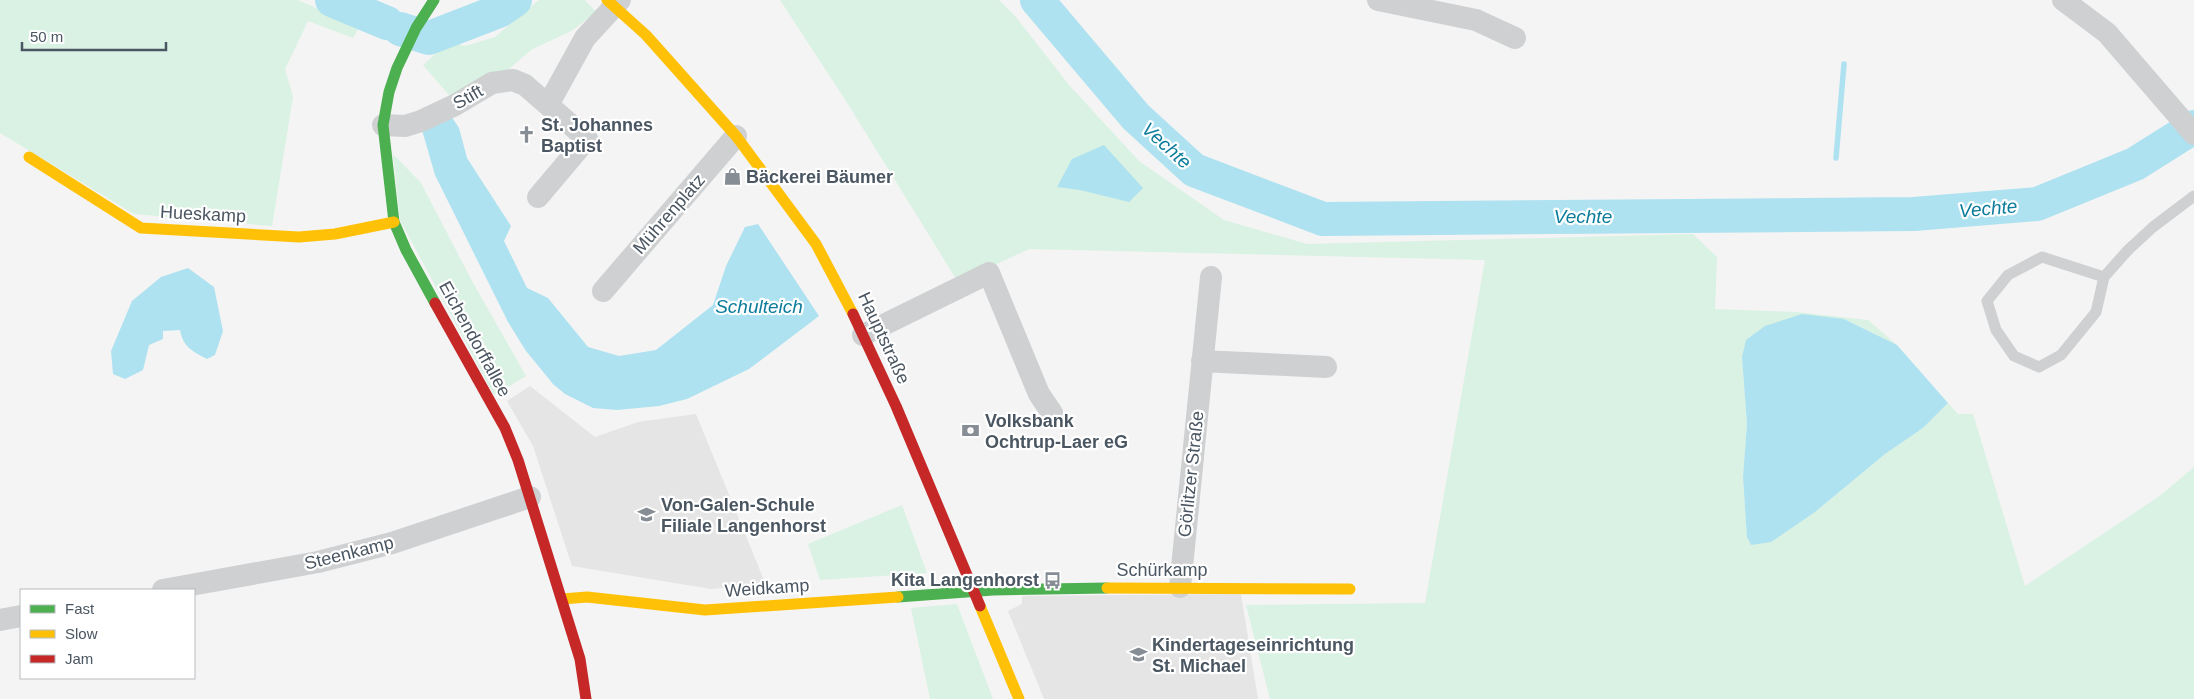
<svg xmlns="http://www.w3.org/2000/svg" width="2194" height="699" viewBox="0 0 2194 699" font-family="Arial,sans-serif">
<style>
.education{fill:#e6e5e6}
.green{fill:#d9f2e3}
.water{fill:#aee2f0}
.lines{fill:none;stroke-linecap:round;stroke-linejoin:round}
.stream{stroke:#aee2f0;stroke-width:5.5}
.river{stroke:#aee2f0;stroke-width:34}
.lane{stroke:#ced0d2;stroke-width:11}
.street{stroke:#ced0d2;stroke-width:22}
.fast{stroke:#4caf50;stroke-width:11}
.slow{stroke:#ffc107;stroke-width:11}
.jam{stroke:#c62828;stroke-width:11}
.labels{text-anchor:middle;stroke-width:4.5;stroke-linejoin:round;paint-order:stroke}
.street-label{font-size:18px;fill:#4a5661;stroke:#fff}
.poi-label{font-size:18px;font-weight:bold;fill:#4a5661;stroke:#fff;text-anchor:start}
.water-label{font-size:19px;font-style:italic;fill:#0c7c9b;stroke:#fff}
</style>
<rect width="100%" height="100%" fill="#f4f4f4"/>
<path class="education" d="M 530,386 L 595,437 L 638,422 L 696,414 L 766,585 L 711,589 L 572,566 L 533,446 L 507,401 Z
M 1241,594 L 1258,699 L 1044,699 L 1008,611 L 1022,604 L 1022,596 Z"/>
<path class="green" d="M 0,0 L 298,0 L 359,27 L 353,38 L 308,21 L 285,69 L 293,97 L 272,226 L 134,214 L 0,133 Z
M 539,0 L 585,0 L 596,12 L 573,30 L 531,50 L 501,76 L 454,101 L 423,65 L 449,42 L 465,46 L 495,37 Z
M 780,0 L 999,0 L 1015,16 L 1069,85 L 1139,161 L 1224,220 L 1307,244 L 1693,234 L 1717,257 L 1715,309 L 1796,312 L 1868,320 L 1897,345 L 1844,319 L 1742,357 L 1747,424 L 1743,477 L 1747,536 L 1751,545 L 1815,512 L 1885,454 L 1923,428 L 1948,403 L 1958,414 L 1973,414 L 2025,586 L 2161,495 L 2194,467 L 2194,699 L 1270,699 L 1246,605 L 1425,603 L 1485,260 L 1029,249 L 958,282 L 846,101 Z
M 393,154 L 421,183 L 472,281 L 526,376 L 494,395 L 400,220 Z
M 902,505 L 927,573 L 820,580 L 808,544 Z
M 957,604 L 993,699 L 930,699 L 911,608 Z"/>
<path class="water" d="M 451,116 L 459,128 L 467,158 L 511,226 L 504,241 L 527,288 L 548,298 L 588,347 L 619,356 L 656,350 L 713,305 L 726,266 L 745,227 L 758,224 L 819,316 L 749,369 L 687,399 L 659,406 L 617,410 L 593,408 L 565,394 L 553,384 L 526,351 L 508,322 L 435,175 L 422,130 Z
M 1104,145 L 1143,188 L 1129,202 L 1080,190 L 1057,187 L 1072,159 Z
M 188,268 L 214,287 L 223,331 L 215,355 L 207,359 C 192,351 183,347 180,330 L 163,331 L 163,339 L 149,345 L 143,370 L 125,379 L 113,374 L 111,351 L 132,301 L 161,277 Z
M 1802,314 L 1844,319 L 1897,345 L 1948,403 L 1923,428 L 1885,454 L 1815,512 L 1771,542 L 1751,545 L 1747,537 L 1743,477 L 1747,424 L 1742,357 L 1746,340 L 1765,326 Z"/>
<g class="lines">
<path class="stream" d="M 1836,158 L 1844,64"/>
<path class="river" d="M 332,0 L 387,23
M 1037,0 L 1136,117 L 1194,170 L 1323,219 L 1914,214 L 2037,204 L 2135,164 L 2194,127
M 400,29 L 429,38 L 499,11 L 515,0"/>
<path class="lane" d="M 2104,277 L 2042,257 L 2008,275 L 1987,301 L 1996,330 L 2014,356 L 2039,367 L 2061,355 L 2096,312 L 2104,277 L 2128,250 L 2153,227 L 2194,196"/>
<path class="street" d="M 1378,0 L 1476,20 L 1515,38
M 2063,0 L 2107,33 L 2194,134
M 383,125 L 405,126 L 421,121 L 455,105 L 492,83 L 513,80 L 525,85 L 548,105 L 585,38 L 620,0
M 538,197 L 587,139 L 548,105
M 603,291 L 736,136
M 863,335 L 989,273 L 1039,394 L 1052,413
M 1202,361 L 1326,367
M 1180,587 L 1211,277
M 163,590 L 318,562 L 392,543 L 530,497
M 0,620 L 21,616"/>
<path class="fast" d="M 434,0 L 416,28 L 397,68 L 389,92 L 383,125 L 394,222 L 406,250 L 435,303
M 898,597 L 993,590 L 1107,588"/>
<path class="slow" d="M 607,0 L 646,35 L 736,136 L 816,244 L 853,314
M 29,157 L 141,228 L 299,237 L 335,234 L 394,222
M 1107,588 L 1350,589
M 562,599 L 587,597 L 705,610 L 898,597
M 980,606 L 1019,699"/>
<path class="jam" d="M 435,303 L 505,428 L 518,460 L 580,659 L 586,699
M 853,314 L 896,406 L 980,606"/>
</g>
<defs>
<symbol id="church-bare" viewBox="-9 -9 18 18"><path d="M-1.2-6h2.4v3.5h3.3v2.4h-3.3V6h-2.4V-.1h-3.3v-2.4h3.3Z" fill="#868d94" stroke="#fff" stroke-width="2.5" paint-order="stroke"/></symbol>
<symbol id="shop-bare" viewBox="-9 -9 18 18"><path d="M-5-2.5h2.3a2.7 3.5 0 0 1 5.4 0H5L5.5 6h-11ZM-1.5-2.5h3a1.5 2.3 0 0 0-3 0Z" fill="#868d94" stroke="#fff" stroke-width="2.5" paint-order="stroke"/></symbol>
<symbol id="bank-bare" viewBox="-9 -9 18 18"><path d="M-6-4H6V4H-6ZM0-2.3a2.3 2.3 0 1 0 0 4.6a2.3 2.3 0 1 0 0-4.6Z" fill="#868d94" stroke="#fff" stroke-width="2.5" paint-order="stroke"/></symbol>
<symbol id="school-bare" viewBox="-9 -9 18 18"><path d="M0-5L7-2L0 1L-7-2ZM-4 1L0 2.5L4 1V4Q0 6-4 4Z" fill="#868d94" stroke="#fff" stroke-width="2.5" paint-order="stroke"/></symbol>
<symbol id="bus-bare" viewBox="-9 -9 18 18"><path d="M-5-6H5V4H4V6H2V4H-2V6H-4V4H-5ZM-3.5-4V0h7V-4ZM-3.5 1.2v1.5H-2V1.2ZM2 1.2v1.5H3.5V1.2Z" fill="#868d94" stroke="#fff" stroke-width="2.5" paint-order="stroke"/></symbol>
</defs>
<g fill-rule="evenodd">
<use href="#church-bare" x="514" y="122" width="25" height="25"/>
<use href="#shop-bare" x="720" y="164" width="25" height="25"/>
<use href="#bank-bare" x="958" y="418" width="25" height="25"/>
<use href="#school-bare" x="634" y="502" width="25" height="25"/>
<use href="#bus-bare" x="1040" y="568" width="25" height="25"/>
<use href="#school-bare" x="1126" y="642" width="25" height="25"/>
</g>
<g class="labels">
<g class="street-label">
<text transform="translate(468 97) rotate(-30)" y="6">Stift</text>
<text transform="translate(203 214) rotate(3)" y="6">Hueskamp</text>
<text transform="translate(669 214) rotate(-49)" y="6">Mührenplatz</text>
<text transform="translate(884 338) rotate(65)" y="6">Hauptstraße</text>
<text transform="translate(475 339) rotate(61)" y="6">Eichendorffallee</text>
<text transform="translate(1191 474) rotate(-84)" y="6">Görlitzer Straße</text>
<text transform="translate(349 553) rotate(-14)" y="6">Steenkamp</text>
<text x="1162" y="576">Schürkamp</text>
<text transform="translate(767 588) rotate(-4)" y="6">Weidkamp</text>
</g>
<g class="poi-label">
<text x="541" y="131">St. Johannes<tspan x="541" dy="21">Baptist</tspan></text>
<text x="746" y="183">Bäckerei Bäumer</text>
<text x="985" y="427">Volksbank<tspan x="985" dy="21">Ochtrup-Laer eG</tspan></text>
<text x="661" y="511">Von-Galen-Schule<tspan x="661" dy="21">Filiale Langenhorst</tspan></text>
<text x="1039" y="586" text-anchor="end">Kita Langenhorst</text>
<text x="1152" y="651">Kindertageseinrichtung<tspan x="1152" dy="21">St. Michael</tspan></text>
</g>
<g class="water-label">
<text transform="translate(1167 145) rotate(42)" y="7">Vechte</text>
<text transform="translate(1988 208) rotate(-5)" y="7">Vechte</text>
<text x="1583" y="223">Vechte</text>
<text x="759" y="313">Schulteich</text>
</g>
</g>
<rect x="20" y="589" width="175" height="90" fill="#ffffff" stroke="#b7bbc0"/>
<rect x="30" y="605" width="25" height="8" fill="#4caf50" stroke="#b7bbc0"/>
<text x="65" y="614" font-size="15" fill="#4a5661">Fast</text>
<rect x="30" y="630" width="25" height="8" fill="#ffc107" stroke="#b7bbc0"/>
<text x="65" y="639" font-size="15" fill="#4a5661">Slow</text>
<rect x="30" y="655" width="25" height="8" fill="#c62828" stroke="#b7bbc0"/>
<text x="65" y="664" font-size="15" fill="#4a5661">Jam</text>
<path d="M22 42v8h144v-8" fill="none" stroke="#4a5661" stroke-width="2.5"/>
<text x="30" y="42" font-size="15" fill="#4a5661" stroke="#ffffff" stroke-width="4" paint-order="stroke">50 m</text>
</svg>
